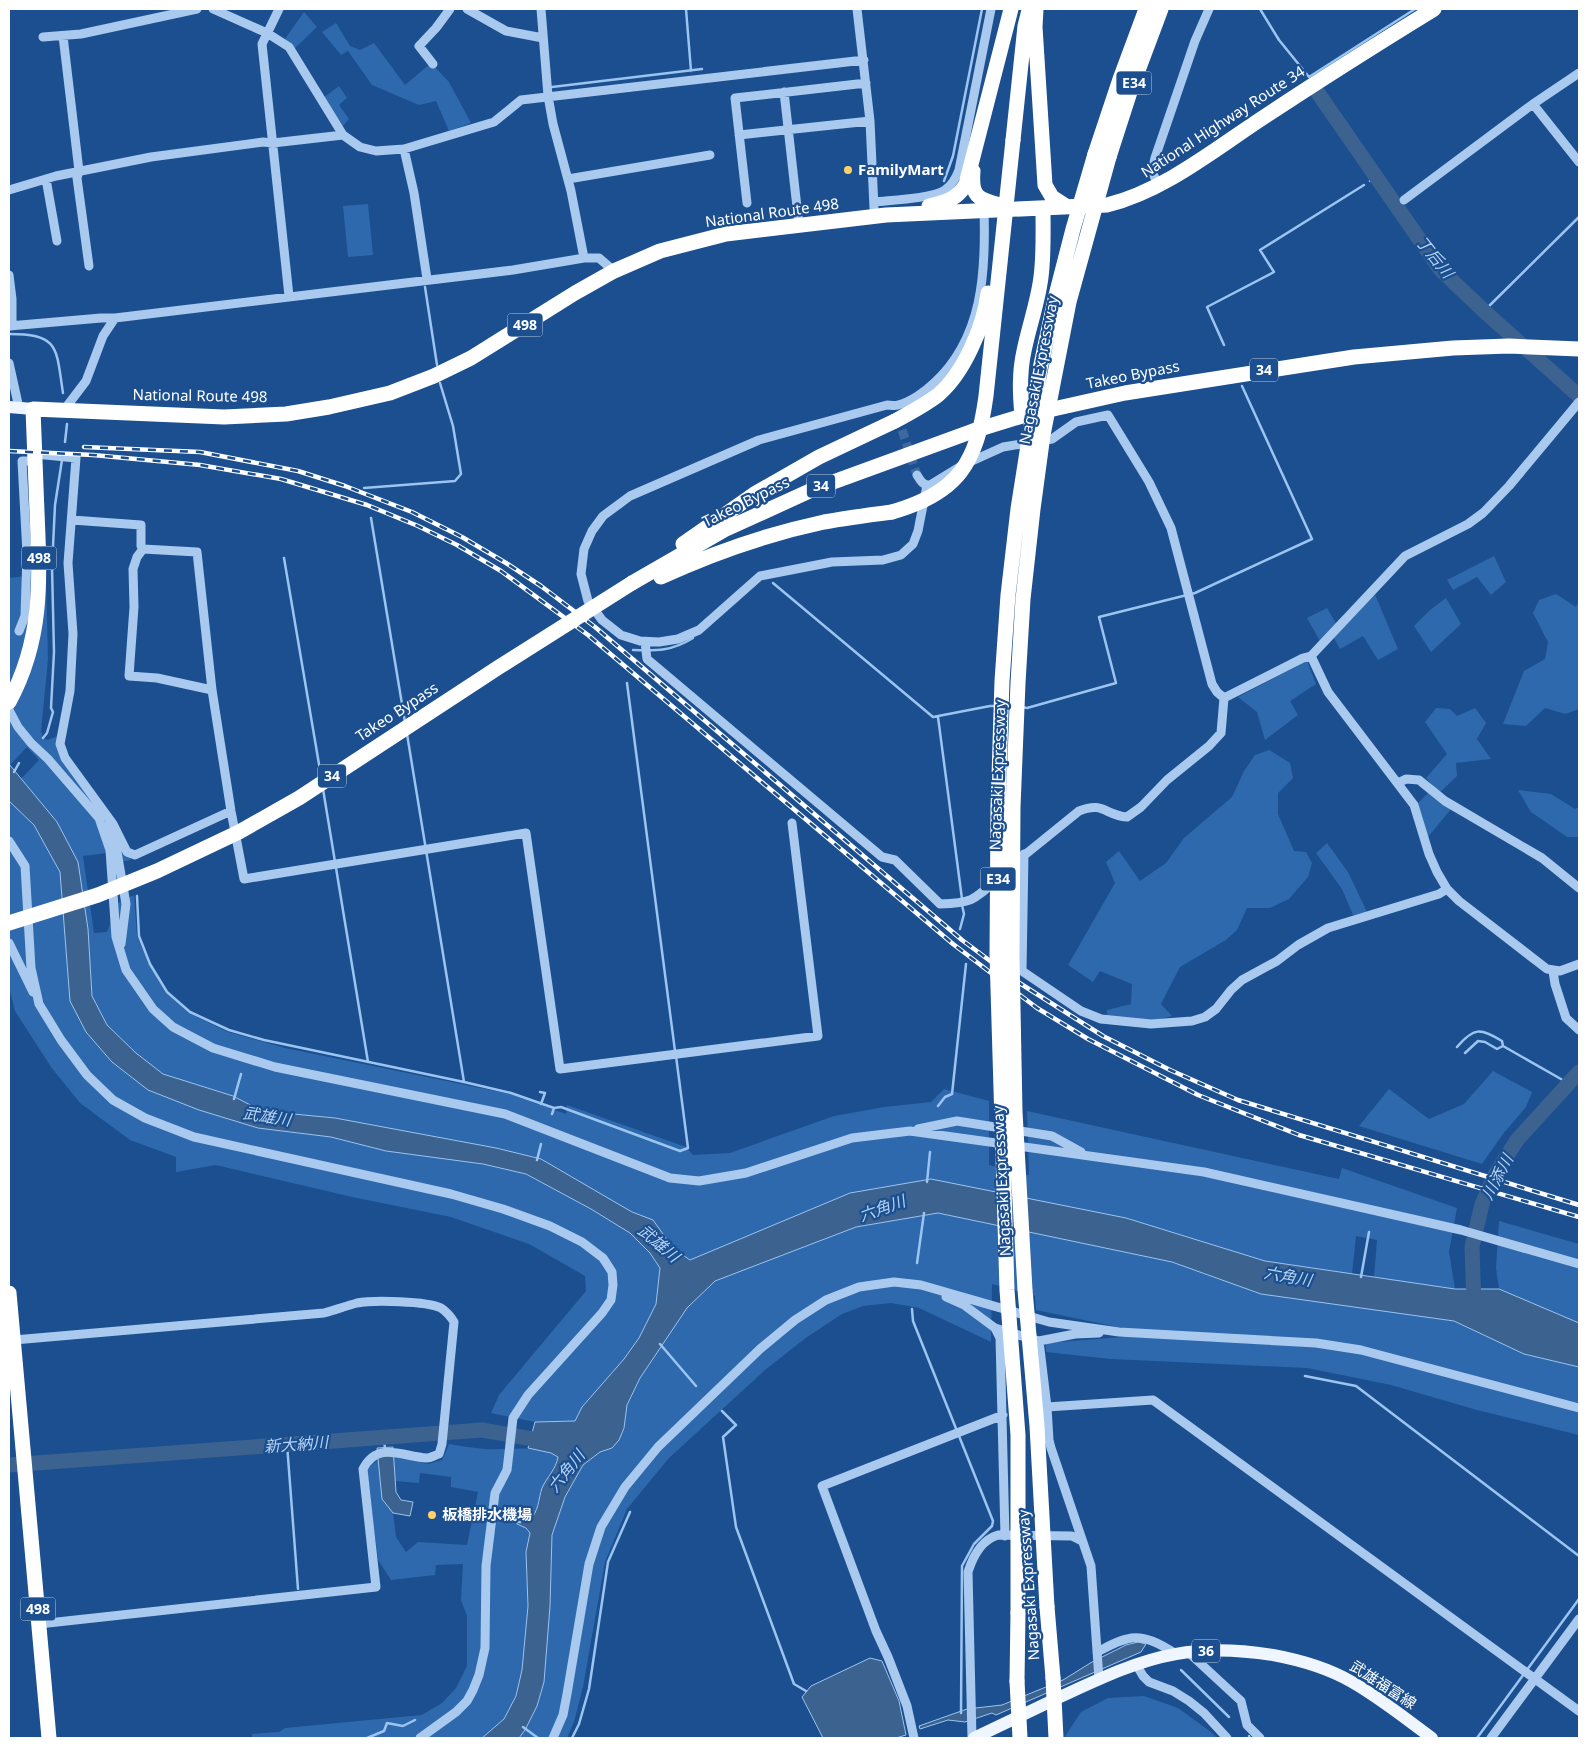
<svg xmlns="http://www.w3.org/2000/svg" width="1588" height="1747" viewBox="0 0 1588 1747" font-family="'Noto Sans','Noto Sans JP',sans-serif">
<style>
.green{fill:#2e69ad}
.water{fill:#3c6290;stroke:#9cc4f0}
.lines{fill:none;stroke-linecap:round;stroke-linejoin:round}
.stream{stroke:#9cc4f0;stroke-width:2.5}
.river{stroke:#3c6290;stroke-width:15}
.minor-tunnel{stroke:#3d69a0;stroke-width:9;stroke-dasharray:9 4.5;stroke-linecap:butt}
.minor{stroke:#a9c9ee;stroke-width:9}
.major{stroke:#f0f6ff;stroke-width:12}
.highway{stroke:#fff;stroke-width:15}
.rail-casing{stroke:#fff;stroke-width:4.5}
.rail{stroke:#1b4f8f;stroke-width:2.5;stroke-dasharray:8;stroke-linecap:butt}
.highway-bridge{stroke:#fff;stroke-width:15}
.poi-dot{fill:#ffd166;stroke:#1b4f8f;stroke-width:2}
.labels{text-anchor:middle;stroke-width:4.5;stroke-linejoin:round;paint-order:stroke}
.shield{fill:#1b4f8f;stroke:#bbcadd;stroke-width:1}
.shield-label{font-size:14px;font-weight:bold;fill:#fff}
.street-label{font-size:15px;fill:#fff;stroke:#1b4f8f}
.poi-label{font-size:15px;font-weight:bold;fill:#fff;stroke:#1b4f8f;text-anchor:start}
.water-label{font-size:16px;font-style:italic;fill:#b5d3f5;stroke:#1b4f8f}
</style>
<rect width="100%" height="100%" fill="#1b4f8f"/>
<path class="green" d="M 304,12 L 317,27 L 294,49 L 285,39 Z
M 336,23 L 350,46 L 360,50 L 374,43 L 405,85 L 431,63 L 449,82 L 471,123 L 449,131 L 436,101 L 419,105 L 372,85 L 348,51 L 341,55 L 322,32 Z
M 339,86 L 347,98 L 339,105 L 349,119 L 343,126 L 323,98 Z
M 368,204 L 373,255 L 348,257 L 343,206 Z
M 1494,556 L 1506,582 L 1491,595 L 1477,577 L 1453,590 L 1447,580 Z
M 25,576 L 46,576 L 48,659 L 41,731 L 43,738 L 47,740 L 58,736 L 68,757 L 119,826 L 131,860 L 114,863 L 107,853 L 83,856 L 94,933 L 107,932 L 118,903 L 134,895 L 137,936 L 149,964 L 165,992 L 189,1013 L 228,1032 L 285,1048 L 510,1094 L 566,1114 L 567,1105 L 686,1147 L 693,1155 L 730,1153 L 834,1116 L 884,1107 L 931,1102 L 944,1089 L 989,1101 L 989,1165 L 1029,1175 L 1027,1111 L 1339,1179 L 1342,1168 L 1457,1208 L 1449,1252 L 1455,1289 L 1374,1277 L 1377,1240 L 1356,1236 L 1352,1274 L 1265,1261 L 1126,1218 L 850,1193 L 690,1260 L 673,1248 L 653,1220 L 632,1212 L 541,1159 L 496,1148 L 335,1118 L 262,1111 L 233,1096 L 163,1074 L 136,1053 L 107,1025 L 92,996 L 88,929 L 78,862 L 57,822 L 21,779 L 39,760 L 27,747 L 10,765 L 9,764 L 9,578 Z
M 1374,592 L 1398,649 L 1378,660 L 1363,636 L 1340,649 L 1330,631 L 1320,641 L 1307,618 L 1327,608 L 1340,630 Z
M 1556,594 L 1576,607 L 1579,600 L 1579,709 L 1565,714 L 1545,708 L 1526,726 L 1503,724 L 1524,671 L 1545,659 L 1548,642 L 1533,613 L 1539,600 Z
M 1446,598 L 1461,624 L 1431,652 L 1414,626 L 1430,610 Z
M 1307,661 L 1316,684 L 1290,701 L 1298,715 L 1265,740 L 1257,712 L 1238,697 Z
M 1436,708 L 1450,709 L 1457,716 L 1475,708 L 1486,723 L 1477,739 L 1491,759 L 1456,763 L 1457,776 L 1435,797 L 1451,809 L 1428,837 L 1418,803 L 1434,787 L 1426,778 L 1447,754 L 1425,722 Z
M 1269,750 L 1290,763 L 1293,778 L 1278,793 L 1278,814 L 1294,851 L 1306,852 L 1312,863 L 1308,877 L 1289,899 L 1270,908 L 1247,908 L 1237,930 L 1226,940 L 1180,967 L 1161,1004 L 1172,1016 L 1148,1022 L 1107,1018 L 1107,1010 L 1131,1004 L 1132,984 L 1100,971 L 1093,982 L 1068,965 L 1115,883 L 1106,862 L 1119,851 L 1140,881 L 1166,863 L 1184,838 L 1232,797 L 1244,771 L 1255,755 Z
M 1518,790 L 1551,794 L 1575,809 L 1579,807 L 1579,837 L 1567,837 L 1531,812 Z
M 9,801 L 34,825 L 60,872 L 71,1001 L 86,1032 L 112,1062 L 148,1090 L 199,1110 L 258,1128 L 331,1137 L 386,1151 L 483,1164 L 525,1174 L 591,1209 L 630,1233 L 650,1253 L 660,1268 L 656,1304 L 639,1338 L 624,1359 L 582,1407 L 575,1421 L 535,1422 L 491,1413 L 499,1395 L 586,1291 L 585,1276 L 529,1244 L 451,1217 L 352,1197 L 216,1165 L 176,1172 L 176,1157 L 130,1140 L 80,1103 L 51,1067 L 15,1011 L 9,987 Z
M 1327,843 L 1348,872 L 1367,912 L 1353,915 L 1342,889 L 1316,853 Z
M 1493,1071 L 1532,1092 L 1526,1107 L 1503,1134 L 1482,1164 L 1359,1126 L 1389,1089 L 1429,1119 L 1464,1104 Z
M 938,1213 L 1172,1262 L 1261,1294 L 1454,1321 L 1524,1354 L 1579,1367 L 1579,1435 L 1477,1410 L 1391,1385 L 1307,1368 L 1111,1359 L 1046,1352 L 1046,1343 L 1123,1337 L 1122,1328 L 1036,1310 L 1035,1296 L 992,1284 L 991,1342 L 919,1308 L 891,1303 L 863,1306 L 842,1314 L 807,1337 L 765,1370 L 669,1458 L 627,1509 L 605,1562 L 583,1687 L 574,1722 L 567,1738 L 519,1738 L 525,1730 L 550,1606 L 552,1535 L 565,1497 L 583,1465 L 600,1452 L 612,1448 L 624,1428 L 627,1405 L 640,1378 L 687,1308 L 715,1281 L 856,1227 Z
M 1499,1221 L 1579,1244 L 1579,1323 L 1499,1289 L 1496,1268 Z
M 449,1444 C 461,1446 473,1448 485,1449 C 508,1451 537,1443 558,1457 C 556,1469 547,1477 542,1488 C 538,1500 539,1512 529,1520 L 518,1519 L 517,1524 L 526,1528 L 530,1533 L 526,1552 L 528,1606 L 522,1670 L 516,1696 L 504,1719 L 482,1738 L 252,1738 L 252,1734 L 279,1732 L 285,1728 L 422,1715 L 442,1703 L 456,1688 L 467,1666 L 467,1616 L 461,1600 L 463,1564 L 436,1565 L 435,1575 L 391,1580 L 378,1560 L 367,1469 L 378,1460 L 382,1499 L 393,1513 L 396,1537 L 406,1552 L 418,1542 L 467,1545 L 478,1492 L 451,1487 L 451,1477 L 420,1473 L 419,1483 L 395,1481 L 393,1456 L 428,1464 L 442,1460 Z
M 1144,1696 L 1178,1708 L 1211,1732 L 1217,1738 L 1064,1738 L 1081,1712 L 1108,1698 Z"/>
<path class="water" d="M 9,764 L 57,822 L 78,862 L 88,929 L 92,996 L 107,1025 L 136,1053 L 163,1074 L 233,1096 L 262,1111 L 335,1118 L 496,1148 L 541,1159 L 632,1212 L 653,1220 L 673,1248 L 690,1260 L 850,1193 L 931,1179 L 1126,1218 L 1265,1261 L 1455,1289 L 1499,1289 L 1579,1323 L 1579,1367 L 1524,1354 L 1454,1321 L 1261,1294 L 1172,1262 L 938,1213 L 856,1227 L 715,1281 L 687,1308 L 640,1378 L 627,1405 L 624,1428 L 619,1440 L 612,1448 L 600,1452 L 583,1465 L 565,1497 L 552,1535 L 550,1606 L 544,1682 L 537,1706 L 525,1730 L 519,1738 L 482,1738 L 504,1719 L 516,1696 L 522,1670 L 528,1606 L 526,1552 L 530,1533 L 526,1528 L 517,1524 L 518,1518 L 529,1520 C 539,1512 538,1500 542,1488 C 547,1477 556,1469 558,1457 L 551,1453 L 528,1448 L 535,1422 L 575,1421 L 582,1407 L 624,1359 L 639,1338 L 656,1304 L 660,1268 L 650,1253 L 630,1233 L 591,1209 L 526,1174 L 483,1164 L 386,1151 L 331,1137 L 258,1128 L 199,1110 L 148,1090 L 112,1062 L 86,1032 L 70,1001 L 60,872 L 34,825 L 9,801 Z
M 393,1447 L 396,1492 L 401,1500 L 413,1502 L 410,1516 L 393,1513 L 382,1499 L 377,1448 Z
M 1138,1642 L 1146,1644 L 1141,1652 L 996,1715 L 992,1713 L 965,1722 L 948,1720 L 920,1729 L 919,1726 L 967,1709 L 1002,1705 L 1063,1680 L 1092,1662 L 1126,1645 Z
M 870,1658 L 882,1661 L 899,1701 L 906,1735 L 896,1738 L 823,1738 L 802,1697 L 811,1686 Z"/>
<g class="lines">
<path class="stream" d="M 686,9 L 691,71
M 1260,9 L 1279,40 L 1309,77 L 1415,9
M 552,87 L 702,69
M 944,181 L 953,156 L 982,9
M 1370,181 L 1377,177
M 425,287 L 437,365
M 1484,311 L 1579,217
M 9,334 C 60,334 56,348 63,393
M 1224,345 L 1207,307 L 1274,272 L 1260,250 L 1364,185
M 65,442 L 67,424
M 364,488 L 455,481 L 461,474 L 453,426 L 440,383
M 371,518 L 405,722
M 284,558 L 321,776
M 773,583 L 933,717 L 990,706 L 997,706
M 633,650 C 657,651 672,651 693,638
M 627,683 L 675,1051
M 1022,707 L 1027,708 L 1116,683 L 1099,617 L 1195,593 L 1312,539 L 1242,386
M 938,717 L 962,899
M 407,734 L 464,1082
M 43,738 L 47,733 L 53,712 L 51,708 L 54,652 L 52,567 L 55,505 L 62,460
M 14,772 L 19,763
M 323,789 L 368,1062
M 137,896 L 139,936 L 150,964 L 167,992 L 190,1012 L 229,1030 L 264,1040 L 464,1082 L 511,1093 L 554,1108 L 552,1114
M 960,929 L 964,914 L 962,905
M 1457,1047 C 1474,1027 1480,1028 1502,1041 L 1503,1046 L 1568,1083
M 1465,1053 L 1478,1041 L 1485,1042 L 1497,1049 L 1503,1046
M 540,1092 L 545,1093 L 541,1104
M 234,1099 L 241,1074
M 938,1106 L 945,1097 L 952,1094 L 966,964
M 554,1108 L 561,1107 L 680,1151 L 688,1148 L 676,1056
M 537,1160 L 541,1144
M 927,1182 L 930,1152
M 917,1263 L 924,1213
M 1361,1277 L 1369,1232
M 912,1309 L 913,1321 L 993,1521 L 992,1526 L 974,1544 L 962,1566 L 961,1713
M 660,1344 L 696,1386
M 1305,1376 L 1356,1386 L 1579,1556
M 722,1411 L 736,1425 L 723,1437 L 736,1527 L 794,1684 L 806,1691
M 384,1437 L 385,1450
M 287,1444 L 298,1589
M 501,1519 L 520,1522
M 1181,1670 L 1229,1717
M 523,1727 L 538,1738
M 1249,1736 L 1250,1738
M 367,1738 L 384,1731 L 387,1723 L 403,1726 L 415,1720
M 572,1738 L 579,1724 L 589,1689 L 608,1562 L 630,1512
M 1477,1738 L 1579,1599"/>
<path class="river" d="M 1318,93 L 1440,269 L 1484,311 L 1579,396
M 1474,1305 L 1472,1247 L 1482,1204 L 1496,1173 L 1517,1140 L 1579,1072
M 9,1465 L 482,1430 L 550,1442"/>
<path class="minor-tunnel" d="M 902,430 L 917,475"/>
<path class="minor" d="M 213,9 L 267,33 L 289,47 L 343,135 L 360,147 L 376,151 L 404,149 L 494,122 L 521,100 L 864,60
M 279,9 L 262,44 L 289,296
M 467,9 L 506,31 L 543,38
M 541,9 L 548,96 L 553,124 L 571,191 L 584,258
M 857,9 L 870,121 L 874,208
M 63,36 L 79,171 L 77,178 L 89,266
M 43,37 L 81,34 L 197,9
M 433,64 L 419,46 L 436,28 L 450,9
M 784,92 L 799,225
M 1533,104 L 1579,73
M 739,135 L 870,121
M 404,149 L 414,193 L 427,279
M 46,179 L 57,241
M 568,179 L 710,155
M 1159,186 L 1152,172 L 1155,158 L 1195,41 L 1209,9
M 9,190 L 56,176 L 151,157 L 263,142 L 273,143 L 343,135
M 1404,200 L 1533,104 L 1579,162
M 874,202 C 891,200 931,199 945,190 C 952,185 956,178 959,170 L 991,9
M 747,203 L 735,98 L 866,83
M 9,275 L 12,299 L 12,326
M 9,326 L 101,318 L 115,318
M 9,363 L 19,408
M 64,410 L 86,381 L 103,336 L 115,318 L 513,270 L 584,258 L 599,258 L 614,271
M 35,454 L 76,458 L 68,563 L 73,634 L 70,691 L 60,744 L 65,758 L 113,824 L 127,852 L 135,855 L 231,811
M 917,475 C 920,480 923,486 930,485 L 961,466 L 1003,447 L 1052,439 L 1076,422 L 1108,415 L 1149,482 L 1171,528 L 1212,684 L 1217,692 L 1224,698
M 927,485 L 918,531 L 913,544 L 901,555 L 883,560 L 832,562 L 760,576 L 699,630 L 678,639 L 659,642 L 640,641 L 621,635 L 602,620 L 588,601 L 581,574 L 584,549 L 592,531 L 603,516 L 630,496 L 759,440 L 887,405 C 890,405 895,406 898,405 C 910,402 925,392 934,383 C 983,338 986,272 984,210
M 72,520 L 141,525 L 141,546 L 143,549 L 197,552 L 212,690 L 231,811 L 244,879 L 526,833 L 560,1069 L 818,1036 L 792,823
M 143,549 L 137,557 L 133,569 L 134,607 L 129,676 L 157,678 L 212,690
M 19,631 L 25,616 L 27,554 L 22,461 L 35,461
M 645,642 L 647,659 L 882,857 L 895,860 L 940,904 C 973,903 974,900 998,878
M 1311,656 L 1328,692 L 1414,805 L 1429,854 L 1437,872 L 1447,889 L 1459,901 L 1547,969 L 1560,971 L 1579,964
M 1224,698 L 1303,658 L 1311,656 L 1405,556 L 1468,524 L 1483,513 L 1509,486 L 1579,402
M 9,710 L 18,727 L 31,743 L 48,759 L 99,818 L 110,850 L 116,937 L 126,970 L 153,1009 L 173,1027 L 213,1048 L 275,1067 L 505,1114 L 670,1178 L 699,1181 L 746,1173 L 852,1138 L 910,1131 L 1204,1172 L 1461,1230 L 1579,1264
M 1398,783 L 1406,779 L 1419,780 L 1445,801 L 1542,858 L 1579,888
M 105,826 L 115,840 L 126,904 L 121,944
M 9,841 L 25,866 L 31,968 L 39,1004 L 61,1040 L 87,1075 L 113,1100 L 145,1118 L 194,1137 L 451,1194 L 503,1209 L 550,1226 L 582,1242 L 603,1258 L 612,1272 L 613,1285 L 611,1300 L 602,1313 L 528,1395 L 513,1418 L 507,1470 L 495,1493 L 486,1566 L 485,1648 L 479,1675 L 473,1690 L 467,1701 L 456,1712 L 420,1738
M 1024,854 L 1022,971 L 1081,1011 L 1101,1019 L 1151,1024 L 1192,1021 L 1205,1017 L 1216,1009 L 1231,990 L 1242,980 L 1277,961 L 1298,945 L 1328,928 L 1439,894 L 1447,889
M 1011,866 L 1079,811 C 1104,801 1104,815 1127,817 L 1141,807 L 1167,780 L 1209,746 L 1221,733 L 1224,698
M 9,943 L 33,992
M 1553,971 L 1555,984 L 1566,1018 L 1579,1030
M 918,1129 L 957,1121 L 1052,1136 L 1081,1152
M 946,1297 L 964,1305 L 995,1328 L 1039,1341 L 1075,1334 L 1099,1333
M 995,1328 L 1000,1338 L 1005,1536
M 14,1340 L 324,1313 C 335,1310 346,1306 357,1303 C 373,1300 427,1301 441,1308 C 447,1312 451,1317 454,1322 L 442,1444 L 439,1454 C 435,1455 431,1458 427,1458 C 403,1457 378,1440 363,1469 L 376,1587 L 39,1624
M 1039,1341 L 1047,1407
M 1097,1652 C 1107,1647 1117,1641 1127,1639 C 1144,1634 1162,1645 1176,1654
M 1188,1652 L 1241,1701 L 1247,1725 L 1260,1738
M 1136,1664 L 1143,1676 L 1149,1682 L 1173,1691 L 1189,1701 L 1204,1713 L 1227,1738
M 1099,1679 L 1091,1566 L 1051,1448 L 1049,1440 L 1047,1407 L 1153,1400 L 1579,1711
M 553,1738 L 563,1715 L 567,1694 L 589,1564 L 601,1527 L 625,1487 L 658,1447 L 760,1349 L 795,1320 L 826,1300 L 859,1287 L 894,1282 L 921,1285 L 1049,1322 L 1119,1332 L 1316,1343 L 1361,1350 L 1579,1408
M 914,1738 L 907,1706 L 888,1657 L 876,1631 L 822,1486 L 1003,1415
M 972,1738 L 968,1572 C 973,1556 981,1540 998,1535 L 1072,1536 L 1082,1541
M 1491,1738 L 1579,1619"/>
<path class="major" d="M 9,407 L 33,409
M 974,1738 C 1003,1724 1033,1710 1062,1696 C 1099,1679 1136,1661 1176,1654 C 1208,1648 1241,1650 1273,1655 C 1300,1660 1328,1668 1352,1682 C 1380,1698 1406,1719 1432,1738"/>
<path class="highway" d="M 1036,9 L 1035,27 L 1045,185 L 1052,197 L 1066,206
M 1013,140 L 1025,26 L 1029,10
M 1095,154 L 1120,79 L 1146,9
M 1109,157 L 1131,89 L 1161,9
M 973,171 C 971,196 977,199 1000,205
M 929,206 C 945,202 957,200 966,184 L 1011,9
M 1022,416 C 1020,394 1019,373 1024,351 C 1029,326 1038,302 1041,277 C 1044,254 1043,231 1043,208
M 683,544 L 756,493 L 819,457 L 895,421
M 661,577 C 713,553 768,534 824,522 C 846,518 869,515 892,512
M 632,583 L 724,530 L 814,489 L 973,431 L 1022,416 L 1125,393 L 1354,357 L 1453,348 L 1509,346 L 1579,349
M 9,702 C 43,639 40,581 37,512 C 36,478 34,443 33,409 L 224,417 L 286,414 L 329,407 L 390,393 L 434,376 L 471,358 L 575,293 L 614,271 L 660,251 L 726,234 L 886,215 L 1107,205 C 1164,191 1215,149 1264,117 C 1320,80 1377,44 1434,9
M 9,1293 L 49,1738
M 1047,1607 L 1053,1678
M 1017,1681 L 1018,1613"/>
<defs>
<path id="rail" d="M 84,447 L 200,452 L 298,471 L 345,486 L 412,512 L 462,537 L 506,563 L 541,586 L 595,627 L 962,940 L 1021,984 L 1103,1036 L 1170,1070 L 1238,1100 L 1579,1205
M 9,451 L 93,455 L 200,465 L 281,479 L 367,505 L 418,526 L 457,545 L 501,571 L 588,635 L 953,944 L 1037,1008 L 1088,1039 L 1198,1095 L 1299,1135 L 1579,1217"/>
</defs>
<use href="#rail" class="rail-casing"/>
<use href="#rail" class="rail"/>
<path class="highway-bridge" d="M 895,421 C 910,413 925,405 938,395 C 964,373 984,326 988,293
M 892,512 C 959,493 977,462 986,396 L 1013,140
M 9,923 L 98,895 L 157,871 L 239,832 L 299,798 L 499,667 L 632,583
M 1047,1607 L 1037,1426 L 1025,1290 L 1015,1112 L 1012,956 L 1013,807 L 1018,683 L 1023,599 L 1033,509 L 1043,435 L 1069,302 L 1109,157
M 1018,1613 L 1018,1435 L 1007,1290 L 997,955 L 998,808 L 1002,681 L 1008,595 L 1018,509 L 1040,369 L 1055,299 L 1073,229 L 1095,154
M 1053,1678 L 1056,1738
M 1017,1681 L 1020,1738"/>
</g>
<g class="poi-dot">
<circle cx="848" cy="170" r="5"/>
<circle cx="432" cy="1515" r="5"/>
</g>
<g class="labels">
<g class="shield">
<rect x="1116.5" y="71.5" width="35" height="23" rx="4"/>
<rect x="507.5" y="313.5" width="35" height="23" rx="4"/>
<rect x="1250" y="358.5" width="28" height="23" rx="4"/>
<rect x="807" y="474.5" width="28" height="23" rx="4"/>
<rect x="21.5" y="546.5" width="35" height="23" rx="4"/>
<rect x="318" y="764.5" width="28" height="23" rx="4"/>
<rect x="980.5" y="867.5" width="35" height="23" rx="4"/>
<rect x="20.5" y="1597.5" width="35" height="23" rx="4"/>
<rect x="1192" y="1639.5" width="28" height="23" rx="4"/>
</g>
<g class="shield-label">
<text x="1134" y="88">E34</text>
<text x="525" y="330">498</text>
<text x="1264" y="375">34</text>
<text x="821" y="491">34</text>
<text x="39" y="563">498</text>
<text x="332" y="781">34</text>
<text x="998" y="884">E34</text>
<text x="38" y="1614">498</text>
<text x="1206" y="1656">36</text>
</g>
<g class="street-label">
<text transform="translate(1223 122) rotate(-33)" y="5">National Highway Route 34</text>
<text transform="translate(772 213) rotate(-8)" y="5">National Route 498</text>
<text transform="translate(1039 370) rotate(-79)" y="5">Nagasaki Expressway</text>
<text transform="translate(1133 375) rotate(-11)" y="5">Takeo Bypass</text>
<text transform="translate(200 396) rotate(1)" y="5">National Route 498</text>
<text transform="translate(746 502) rotate(-26)" y="5">Takeo Bypass</text>
<text transform="translate(397 712) rotate(-33)" y="5">Takeo Bypass</text>
<text transform="translate(998 775) rotate(-88)" y="5">Nagasaki Expressway</text>
<text transform="translate(1002 1181) rotate(-93)" y="5">Nagasaki Expressway</text>
<text transform="translate(1029 1585) rotate(-94)" y="5">Nagasaki Expressway</text>
<text transform="translate(1383 1685) rotate(33)" y="5">武雄福富線</text>
</g>
<g class="poi-label">
<text x="858" y="175">FamilyMart</text>
<text x="442" y="1520">板橋排水機場</text>
</g>
<g class="water-label">
<text transform="translate(1435 257) rotate(51)" y="6">丁后川</text>
<text transform="translate(267 1116) rotate(9)" y="6">武雄川</text>
<text transform="translate(1497 1177) rotate(-62)" y="6">川添川</text>
<text transform="translate(882 1208) rotate(-20)" y="6">六角川</text>
<text transform="translate(659 1243) rotate(40)" y="6">武雄川</text>
<text transform="translate(1288 1276) rotate(10)" y="6">六角川</text>
<text transform="translate(296 1444) rotate(-4)" y="6">新大納川</text>
<text transform="translate(566 1471) rotate(-52)" y="6">六角川</text>
</g>
</g>
<rect width="1588" height="1747" fill="none" stroke="#ffffff" stroke-width="20"/>
</svg>
